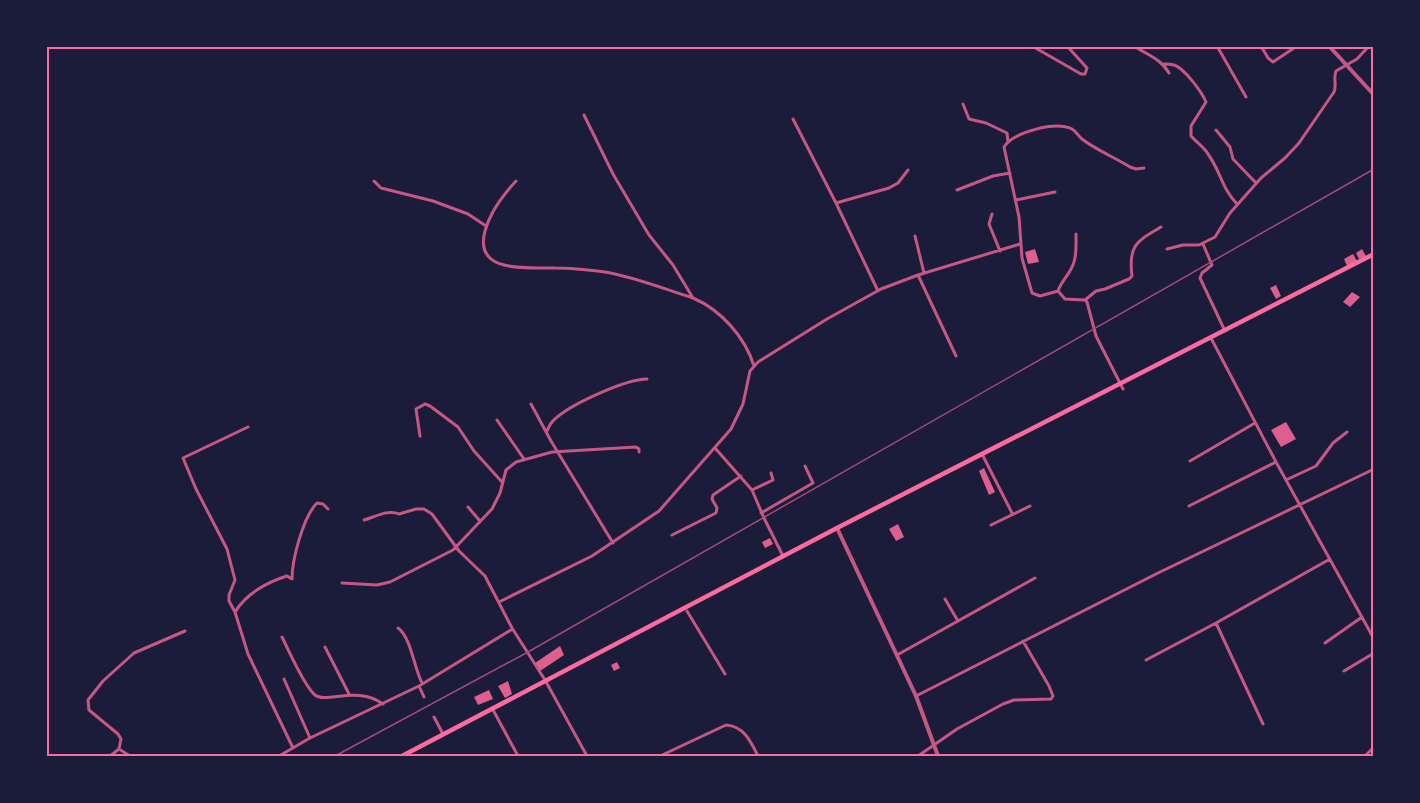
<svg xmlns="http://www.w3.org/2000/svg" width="1420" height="803" viewBox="0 0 1420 803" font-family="Roboto,sans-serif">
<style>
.building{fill:#dd5f8e}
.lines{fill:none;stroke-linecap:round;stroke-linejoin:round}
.minor{stroke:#c65784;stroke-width:3}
.tertiary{stroke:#c65784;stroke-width:4}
.secondary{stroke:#ff6b9d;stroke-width:4.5}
.rail{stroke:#a44b75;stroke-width:1.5}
.neatline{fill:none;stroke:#ff6b9d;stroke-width:2}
</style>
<rect width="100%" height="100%" fill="#1b1b3a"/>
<path class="building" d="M 1035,249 L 1039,262 L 1028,264 L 1025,252 Z
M 1362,249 L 1366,256 L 1359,259 L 1356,253 Z
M 1353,254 L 1357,261 L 1347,266 L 1344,259 Z
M 1276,285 L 1281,296 L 1276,299 L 1270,288 Z
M 1352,292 L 1360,297 L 1350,307 L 1343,302 Z
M 1286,422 L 1296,439 L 1281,447 L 1271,430 Z
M 984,468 L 995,492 L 989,495 L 979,471 Z
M 898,524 L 904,537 L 896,541 L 889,529 Z
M 770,538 L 773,544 L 765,548 L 762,542 Z
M 560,646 L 564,655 L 540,671 L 535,663 Z
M 617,662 L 620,668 L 614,671 L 611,665 Z
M 508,681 L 512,694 L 505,698 L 498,686 Z
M 489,690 L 493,699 L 478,705 L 474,697 Z"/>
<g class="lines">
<path class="minor" d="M 1032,46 L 1081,74 L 1085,74 L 1087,68 L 1067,46
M 1134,46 C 1148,55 1161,59 1169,73
M 1217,46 L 1246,97
M 1261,46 L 1268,58 L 1273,62 L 1297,46
M 1164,64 C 1167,64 1170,64 1174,65 C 1184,68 1202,92 1206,102 L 1191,126 L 1191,136 C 1197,143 1204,147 1208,154 C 1221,172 1221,187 1237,204
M 963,104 L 969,119 L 986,123 L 1007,133 L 1008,142
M 584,115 L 613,174 L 649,235 L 673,265 L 693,298
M 793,119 L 836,203 L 878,291
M 1216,130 L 1230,147 L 1233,159 L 1256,183
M 374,181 L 381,188 L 433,201 L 468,214 L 486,226
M 516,181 C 503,195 490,212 485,231 C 473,275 530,267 555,268 C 572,268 589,270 605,272 C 635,277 664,289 693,298 C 721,310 745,337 754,366
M 957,190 L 993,176 L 1010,173
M 1016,200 L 1055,192
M 836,203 L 889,188 L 898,183 L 908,170
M 992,214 L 989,224 L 1000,251
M 915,236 L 924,273
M 1203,244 L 1212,265 L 1202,273 L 1200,278 L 1225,331
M 1167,249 L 1183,245 L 1199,245 L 1215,237 L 1230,213 L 1261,178 L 1285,158 L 1299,143 L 1334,92 C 1337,84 1333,79 1336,71 L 1357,59 L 1369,46
M 918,275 L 956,356
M 1058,291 C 1061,282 1067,277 1071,269 C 1077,259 1076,245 1076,234
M 1085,300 L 1096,291 L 1105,289 L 1129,279 L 1132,276 C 1128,245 1137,241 1161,227
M 1211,338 L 1276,462 L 1374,639
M 1123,389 L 1096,336 L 1087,302 L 1085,300 L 1065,299 L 1058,291 L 1040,296 L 1032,293 L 1022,258 L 1019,217 L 1004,147 C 1014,132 1055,121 1072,129 C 1076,131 1078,136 1082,139 C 1096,150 1114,157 1130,167 L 1136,169 L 1144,168
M 531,404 L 551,441 L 613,543
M 497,420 L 524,459
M 248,427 L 183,458 L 196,489 L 227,549 L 235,580 L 229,595 L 229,601 L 235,612 L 248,654 L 293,748
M 547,431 C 549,426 551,422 555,419 C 571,404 626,379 647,379
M 420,436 L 416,409 L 425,404 L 430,406 L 458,427 L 474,451 L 502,482
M 715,448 L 752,490 L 764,518 L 783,556
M 982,454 L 1012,513
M 1190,461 L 1255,423
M 1286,480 L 1316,466 L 1333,443 L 1347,432
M 752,490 L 773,480 L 771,473
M 1189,506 L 1276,462
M 468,507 L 480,521
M 761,513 L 813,483 L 805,466
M 364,520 C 375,517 388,509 399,514 L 416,509 L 424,509 L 432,514 L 459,551 L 485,576 L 512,628 L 545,680 L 587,756
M 991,525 L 1030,506
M 672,535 L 716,513 L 717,508 L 712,499 L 713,495 L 741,476
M 342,583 L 377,585 L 390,582 L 453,550 L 492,509 L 500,493 L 506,470 L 516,462 L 552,452 L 636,447 L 639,449 L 639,452
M 945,599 L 958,621
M 499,602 L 592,556 L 659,511 L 731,429 L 743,404 L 750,371 L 758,362 L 827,319 L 881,289 L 918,275 L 1020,244
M 687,611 L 725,674
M 235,612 C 246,594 267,582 287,576 L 292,579 C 292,560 303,517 317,503 L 323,504 L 328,509
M 1216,623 L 1263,724
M 398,628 C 411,637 414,668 422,683
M 282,637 C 289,651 304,686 315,695 C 326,704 358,685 383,704
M 1325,643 L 1362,617
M 325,647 L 349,694
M 897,655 L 1035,578
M 1146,660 L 1216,623 L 1330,559
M 1344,671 L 1374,653
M 284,679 L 310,738
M 419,686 L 424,697
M 916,696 L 1158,573 L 1374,469
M 492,708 L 518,756
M 434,717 L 443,734
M 119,749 L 121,739 L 118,734 L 89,710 L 88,700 L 103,681 L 134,653 L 185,631
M 110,756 L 119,749 L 130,756
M 279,756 L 310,738 L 419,686 L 511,630
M 660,756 L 726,725 C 744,726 751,742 758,756
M 918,756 L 957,729 L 1003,704 L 1014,700 L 1051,699 L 1053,696 L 1049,686 L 1023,641
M 1365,756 L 1374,747"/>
<path class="tertiary" d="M 1329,46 L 1374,95
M 837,528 L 916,696 L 938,756"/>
<path class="secondary" d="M 402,756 L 837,528 L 1374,254"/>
<path class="rail" d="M 335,756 L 528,652 L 1374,169"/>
</g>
<rect width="1420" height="803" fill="none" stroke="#1b1b3a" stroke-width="96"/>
<rect x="48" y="48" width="1324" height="707" class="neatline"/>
</svg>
